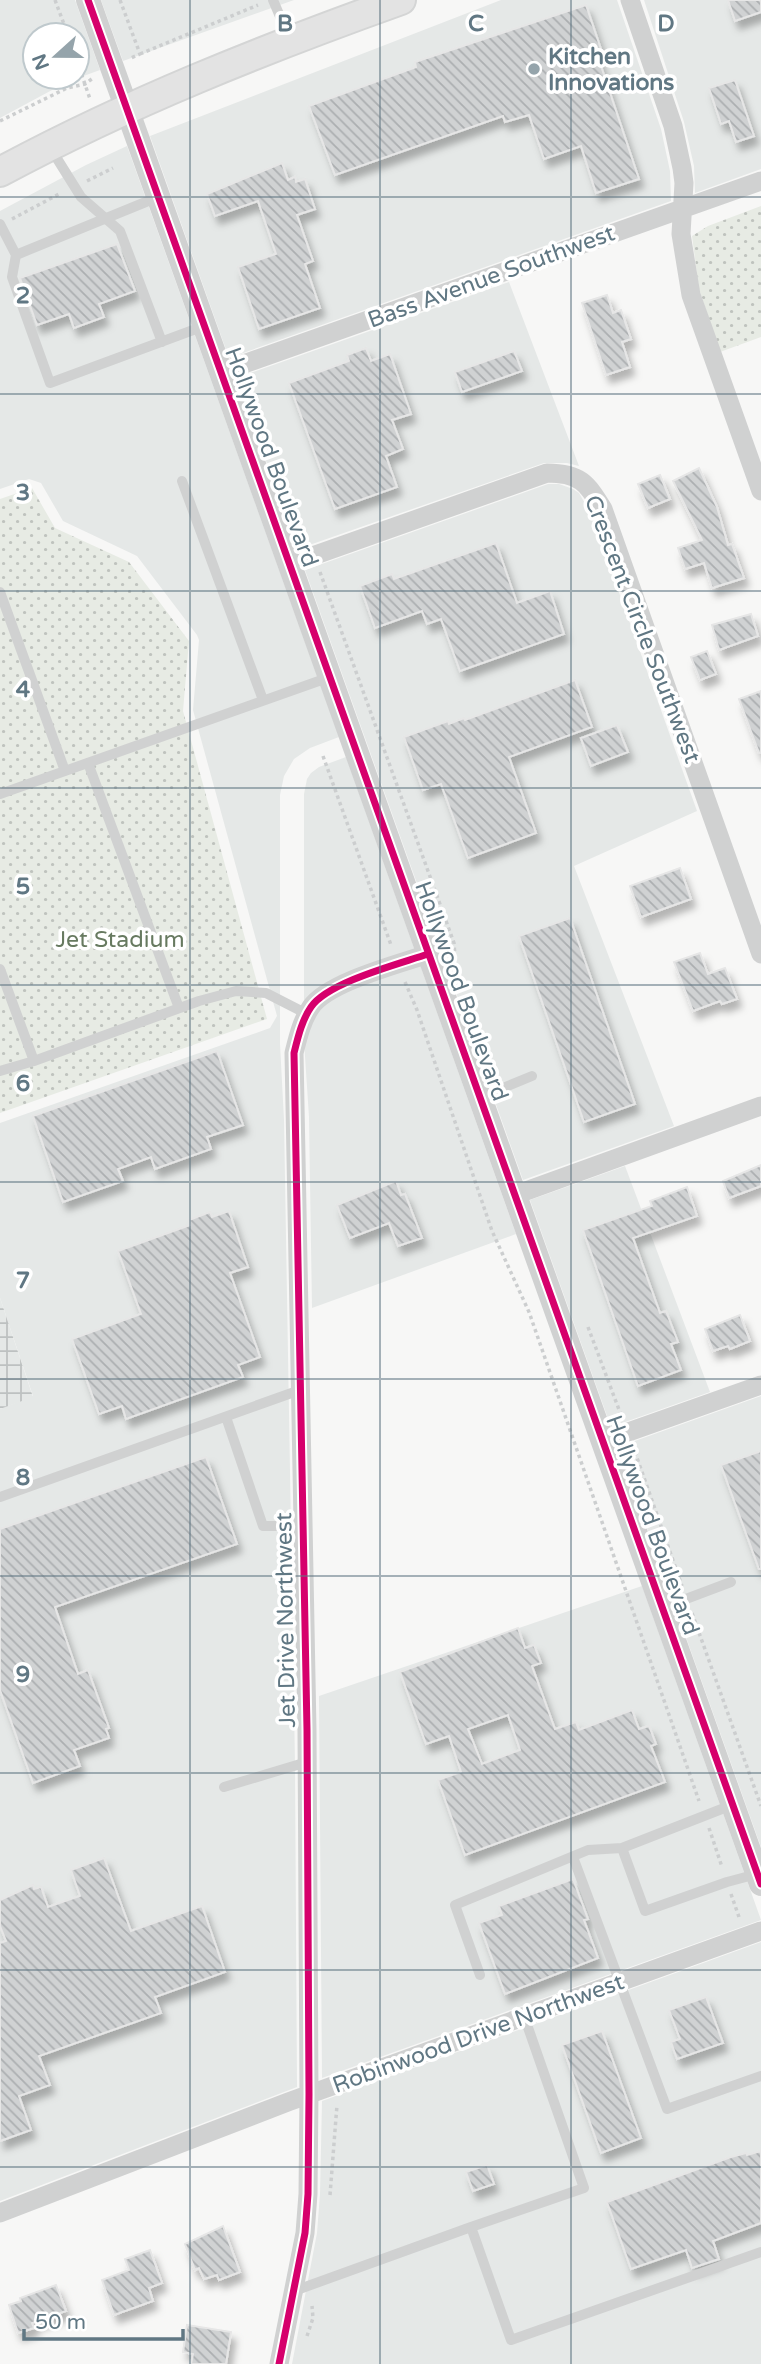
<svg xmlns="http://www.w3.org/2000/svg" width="761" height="2364" viewBox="0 0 761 2364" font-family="'Varela Round',sans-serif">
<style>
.built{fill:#e5e8e7;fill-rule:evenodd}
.industrial{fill:url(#industrial-grid)}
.park{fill:url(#park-dots)}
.building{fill:url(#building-back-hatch);stroke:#e6e6e6;stroke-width:2;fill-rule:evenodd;filter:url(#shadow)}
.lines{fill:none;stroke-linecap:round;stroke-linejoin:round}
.secondary-casing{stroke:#d4d5d5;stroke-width:32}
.path{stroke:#cccecf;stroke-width:3.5;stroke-dasharray:3.5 3.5;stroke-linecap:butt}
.service{stroke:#d0d1d1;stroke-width:10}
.minor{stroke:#d0d1d1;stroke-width:19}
.tertiary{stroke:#d0d1d1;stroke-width:24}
.secondary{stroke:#e3e3e3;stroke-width:28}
.cycleway-casing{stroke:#fff;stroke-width:11}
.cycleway{stroke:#d6006c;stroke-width:7}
.grid{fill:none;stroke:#607783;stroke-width:2;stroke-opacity:0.55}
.poi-dot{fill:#95a4ab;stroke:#fff;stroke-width:2.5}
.labels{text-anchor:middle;stroke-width:7;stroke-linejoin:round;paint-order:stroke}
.poi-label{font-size:23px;font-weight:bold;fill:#607783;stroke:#fff;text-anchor:start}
.street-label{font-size:23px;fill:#607783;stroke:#fff}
.park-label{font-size:23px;fill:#677a60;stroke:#fff}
.grid-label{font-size:23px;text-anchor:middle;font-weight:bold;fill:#607783;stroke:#fff;stroke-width:7;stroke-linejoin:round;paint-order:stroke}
</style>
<defs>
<pattern id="industrial-grid" width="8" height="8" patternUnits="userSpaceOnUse" patternTransform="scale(1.75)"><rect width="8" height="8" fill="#e5e8e7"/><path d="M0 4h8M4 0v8" fill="none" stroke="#bdc1c1"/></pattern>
<pattern id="park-dots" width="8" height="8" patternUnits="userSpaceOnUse" patternTransform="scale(1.75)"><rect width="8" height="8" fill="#e7ebe4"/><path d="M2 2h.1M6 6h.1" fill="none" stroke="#bfc3be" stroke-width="1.8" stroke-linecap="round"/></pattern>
<pattern id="building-back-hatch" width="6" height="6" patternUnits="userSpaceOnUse" patternTransform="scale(1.75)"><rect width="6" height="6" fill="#d0d2d3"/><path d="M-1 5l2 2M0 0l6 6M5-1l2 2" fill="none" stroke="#acafb1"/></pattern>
<filter id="shadow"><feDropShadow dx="4.5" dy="8" stdDeviation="3.5" flood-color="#0004"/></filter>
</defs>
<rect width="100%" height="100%" fill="#f7f7f6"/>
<path class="built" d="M 0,0 L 75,0 L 100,70 L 67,82 L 0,118 ZM 35,35 L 77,35 L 77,77 L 35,77 Z
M 101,0 L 294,0 L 123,61 Z
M 501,0 L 617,0 L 661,129 L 670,171 L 671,201 L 229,358 L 150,136 Z
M 644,0 L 761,0 L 761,169 L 695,193 L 694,166 L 684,122 Z
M 127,146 L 339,737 L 310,748 L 294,759 L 284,776 L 280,795 L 280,1044 L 284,1120 L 295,1764 L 297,2087 L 0,2201 L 0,1409 L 33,1396 L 0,1298 L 0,1123 L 270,1028 L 277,1016 L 193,710 L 199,640 L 197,635 L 137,556 L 63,521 L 41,483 L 29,479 L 0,489 L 0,211 L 86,165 Z
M 509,282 L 579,466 L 567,463 L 544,463 L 298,549 L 236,378 Z
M 548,484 L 559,484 L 573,489 L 579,493 L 591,514 L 697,811 L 574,866 L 674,1126 L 523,1180 L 305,570 Z
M 346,757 L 516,1234 L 312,1308 L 309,1117 L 304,1041 L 304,794 L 307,779 L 311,773 L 319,767 Z
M 625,1166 L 710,1392 L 611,1427 L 530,1200 Z
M 761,1396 L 761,1847 L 618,1447 Z
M 642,1586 L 761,1920 L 322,2078 L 319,1696 Z
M 761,1942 L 761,2364 L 292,2364 L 317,2233 L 320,2194 L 322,2101 Z"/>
<path class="industrial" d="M 0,1298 L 33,1397 L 0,1409 Z"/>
<path class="park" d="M 761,206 L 761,337 L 720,352 L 699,289 L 692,236 L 708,226 Z
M 32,488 L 55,528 L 129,562 L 189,641 L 183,711 L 267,1019 L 0,1113 L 0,499 Z"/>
<path class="building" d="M 728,0 L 761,0 L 761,12 L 735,21 Z
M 586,5 L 602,52 L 597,54 L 639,179 L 596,193 L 581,146 L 544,159 L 529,115 L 505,122 L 503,116 L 335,175 L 309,106 L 416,67 L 415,62 Z
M 735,80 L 754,136 L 736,142 L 729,121 L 721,124 L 709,88 Z
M 282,163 L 288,180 L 295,177 L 296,182 L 305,179 L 315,209 L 297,215 L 313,261 L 305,264 L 320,308 L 259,329 L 238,267 L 276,254 L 258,201 L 215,216 L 207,194 Z
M 117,244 L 135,291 L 99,304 L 104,317 L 74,328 L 69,314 L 37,325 L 20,278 Z
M 607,295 L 613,313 L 621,310 L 631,339 L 622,342 L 630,367 L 606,375 L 582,303 Z
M 366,348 L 371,361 L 390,354 L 411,414 L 392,420 L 403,449 L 386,456 L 397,487 L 335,509 L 289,383 L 349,361 L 347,355 Z
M 514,351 L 522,371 L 462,392 L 455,372 Z
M 699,468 L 717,507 L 728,545 L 732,544 L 744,578 L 712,588 L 704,563 L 685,569 L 678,548 L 702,540 L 673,481 Z
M 660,475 L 670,499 L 648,508 L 638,484 Z
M 496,543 L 517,603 L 550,591 L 564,634 L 460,671 L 441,619 L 427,624 L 422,611 L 375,628 L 360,586 L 392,574 L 394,579 Z
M 751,614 L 758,636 L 719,650 L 712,625 Z
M 707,651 L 716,674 L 700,680 L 691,657 Z
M 575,680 L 592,727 L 509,757 L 536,833 L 468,858 L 441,784 L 423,790 L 404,737 L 448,721 L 449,724 L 464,718 L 465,720 Z
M 761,691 L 761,753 L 759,753 L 739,699 Z
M 617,725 L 628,752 L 591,766 L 581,738 Z
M 680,868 L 691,899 L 641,917 L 630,886 Z
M 570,918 L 635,1104 L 584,1122 L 519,936 Z
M 700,953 L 708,974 L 725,968 L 737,999 L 722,1004 L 720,1001 L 693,1011 L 674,962 Z
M 217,1051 L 243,1125 L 207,1137 L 211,1149 L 155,1169 L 151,1157 L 118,1169 L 123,1181 L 63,1202 L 33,1116 Z
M 761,1165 L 761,1186 L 729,1198 L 723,1181 Z
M 396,1181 L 401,1195 L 405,1194 L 422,1238 L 398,1246 L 389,1223 L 350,1238 L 337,1205 Z
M 687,1187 L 697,1216 L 633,1238 L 660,1313 L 666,1311 L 678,1342 L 671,1344 L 681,1370 L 638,1386 L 583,1230 L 652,1206 L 650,1201 Z
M 229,1211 L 248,1267 L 230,1273 L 260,1357 L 238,1365 L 243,1377 L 126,1419 L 122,1406 L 99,1414 L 72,1339 L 141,1314 L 118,1251 L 190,1225 L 189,1220 L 210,1212 L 212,1217 Z
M 740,1315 L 750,1341 L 730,1349 L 728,1346 L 713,1351 L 705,1329 Z
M 761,1451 L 761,1569 L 759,1569 L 721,1465 Z
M 206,1457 L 237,1544 L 55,1607 L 78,1674 L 88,1670 L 109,1728 L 106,1729 L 109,1738 L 74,1750 L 80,1766 L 33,1783 L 0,1690 L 0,1529 Z
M 518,1628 L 525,1648 L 534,1645 L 541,1663 L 532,1666 L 555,1729 L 576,1722 L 579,1730 L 632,1710 L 639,1729 L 649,1726 L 656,1744 L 651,1746 L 665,1782 L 465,1855 L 438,1780 L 461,1772 L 449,1736 L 426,1744 L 400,1672 ZM 508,1715 L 520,1750 L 482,1764 L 468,1729 Z
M 104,1858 L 131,1931 L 202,1906 L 225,1972 L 155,1997 L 161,2013 L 39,2056 L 50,2085 L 19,2096 L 31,2130 L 0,2141 L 0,1943 L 6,1941 L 0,1926 L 0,1900 L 33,1885 L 34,1889 L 41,1887 L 48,1907 L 80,1896 L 71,1870 Z
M 573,1879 L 588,1919 L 584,1920 L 598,1958 L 505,1994 L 479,1923 L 502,1915 L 499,1906 Z
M 706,1997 L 723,2043 L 677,2059 L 671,2042 L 680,2039 L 669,2010 Z
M 602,2031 L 641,2138 L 601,2153 L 562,2045 Z
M 761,2151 L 761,2223 L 713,2241 L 719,2259 L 692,2268 L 686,2250 L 631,2269 L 607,2202 L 731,2157 L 746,2153 L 747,2155 Z
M 487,2165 L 494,2184 L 473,2191 L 466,2172 Z
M 223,2226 L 240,2272 L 219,2280 L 217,2275 L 204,2279 L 199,2268 L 195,2270 L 185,2244 Z
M 150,2250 L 162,2283 L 149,2288 L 153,2301 L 114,2315 L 102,2280 L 129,2270 L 125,2259 Z
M 56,2285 L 66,2311 L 32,2323 L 34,2328 L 18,2333 L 9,2305 L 21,2301 L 20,2298 Z
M 187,2325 L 231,2332 L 226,2364 L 191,2364 L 193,2354 L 183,2352 Z"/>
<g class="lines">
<defs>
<path id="secondary" d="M 0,172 C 128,103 264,49 401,0"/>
</defs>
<use href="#secondary" class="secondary-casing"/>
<path class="path" d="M 55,0 L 68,35
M 120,0 L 140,54 L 131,58
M 140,54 L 258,5
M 77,61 L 90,99
M 0,121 L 67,88 L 85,84 L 93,78
M 87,181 L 113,168
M 12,219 L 61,193
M 320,572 L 454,943 L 455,957
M 323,756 L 391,945
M 405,982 L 417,1010 L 492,1231 L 529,1312 L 699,1801
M 588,1327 L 621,1415
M 635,1452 L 682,1586
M 692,1613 L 761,1806
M 709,1828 L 722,1867
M 731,1894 L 739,1917
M 330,2195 L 337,2105
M 307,2336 L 313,2318 L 312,2306"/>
<path class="service" d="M 273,0 L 290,40
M 51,149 L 81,197 L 120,231 L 162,342
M 0,224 L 16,255 L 158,197
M 16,255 L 12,277 L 50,383 L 204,326
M 182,481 L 263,700
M 0,592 L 65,771
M 88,763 L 179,1008
M 0,794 L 330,677
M 0,969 L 34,1061 L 199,1001 L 236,991 L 266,993 L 307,1014
M 0,1071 L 34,1061
M 481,1097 L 532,1076
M 226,1417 L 263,1526 L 303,1526
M 0,1497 L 300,1390
M 662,1608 L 731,1582
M 224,1787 L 307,1762
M 732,1805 L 622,1848 L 645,1911 L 727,1882 L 757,1874
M 573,1857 L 667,2109 L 761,2076
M 480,1975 L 455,1905 L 588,1850 L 622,1848
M 524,2016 L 584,2188 L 471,2227 L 511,2340 L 761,2252
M 294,2291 L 471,2227"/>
<path class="minor" d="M 630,0 L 673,126 L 682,168 L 684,183 L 681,234 L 691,295 L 761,491
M 221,372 L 761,181
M 290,564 L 547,473 C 580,473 587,483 603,509 L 761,954
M 515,1195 L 761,1106
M 603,1441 L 761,1385
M 0,2213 L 288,2102 L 761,1931
M 279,2364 L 305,2233 L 308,2194 L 309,2094 L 307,1730 L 294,1053 C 298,1037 302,1020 311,1007 C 328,982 399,964 428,954"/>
<path class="tertiary" d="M 88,0 L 761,1884"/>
<use href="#secondary" class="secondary"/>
<defs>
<path id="cycleway" d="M 88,0 L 761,1884
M 279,2364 L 305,2233 L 308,2194 L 309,2094 L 307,1730 L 294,1053 C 298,1037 302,1020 311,1007 C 328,982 399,964 428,954"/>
</defs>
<use href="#cycleway" class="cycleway-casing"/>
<use href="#cycleway" class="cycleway"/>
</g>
<path class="grid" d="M 190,0 L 190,2364M 380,0 L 380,2364M 571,0 L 571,2364M 0,197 L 761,197M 0,394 L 761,394M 0,591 L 761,591M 0,788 L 761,788M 0,985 L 761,985M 0,1182 L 761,1182M 0,1379 L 761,1379M 0,1576 L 761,1576M 0,1773 L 761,1773M 0,1970 L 761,1970M 0,2167 L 761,2167"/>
<circle class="poi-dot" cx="534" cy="69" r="7"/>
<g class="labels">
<g class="poi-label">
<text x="548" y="64">Kitchen<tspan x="548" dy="26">Innovations</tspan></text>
</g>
<g class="street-label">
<text transform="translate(491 276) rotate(-20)" y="8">Bass Avenue Southwest</text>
<text transform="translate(272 457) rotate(70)" y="8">Hollywood Boulevard</text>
<text transform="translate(643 629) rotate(69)" y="8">Crescent Circle Southwest</text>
<text transform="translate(462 991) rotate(70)" y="8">Hollywood Boulevard</text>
<text transform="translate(653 1525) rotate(70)" y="8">Hollywood Boulevard</text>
<text transform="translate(285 1620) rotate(-91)" y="8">Jet Drive Northwest</text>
<text transform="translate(478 2033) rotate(-20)" y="8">Robinwood Drive Northwest</text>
</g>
<g class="park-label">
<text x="120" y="947">Jet Stadium</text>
</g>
</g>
<g class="grid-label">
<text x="285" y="31">B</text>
<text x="476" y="31">C</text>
<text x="666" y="31">D</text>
<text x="23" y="303">2</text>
<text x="23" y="500">3</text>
<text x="23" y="697">4</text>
<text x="23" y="894">5</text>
<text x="23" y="1091">6</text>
<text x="23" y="1288">7</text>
<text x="23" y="1485">8</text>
<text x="23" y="1682">9</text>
</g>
<g transform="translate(56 56) rotate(249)"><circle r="33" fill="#ffffff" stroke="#bfc9cd" stroke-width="2"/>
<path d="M0-5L12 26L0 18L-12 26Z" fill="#95a4ab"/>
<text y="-10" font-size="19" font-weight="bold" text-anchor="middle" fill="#607783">N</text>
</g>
<path d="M24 2329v10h159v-10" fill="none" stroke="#607783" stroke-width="3.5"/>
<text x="35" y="2329" font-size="21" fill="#607783" stroke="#ffffff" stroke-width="5" paint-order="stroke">50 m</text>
</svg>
